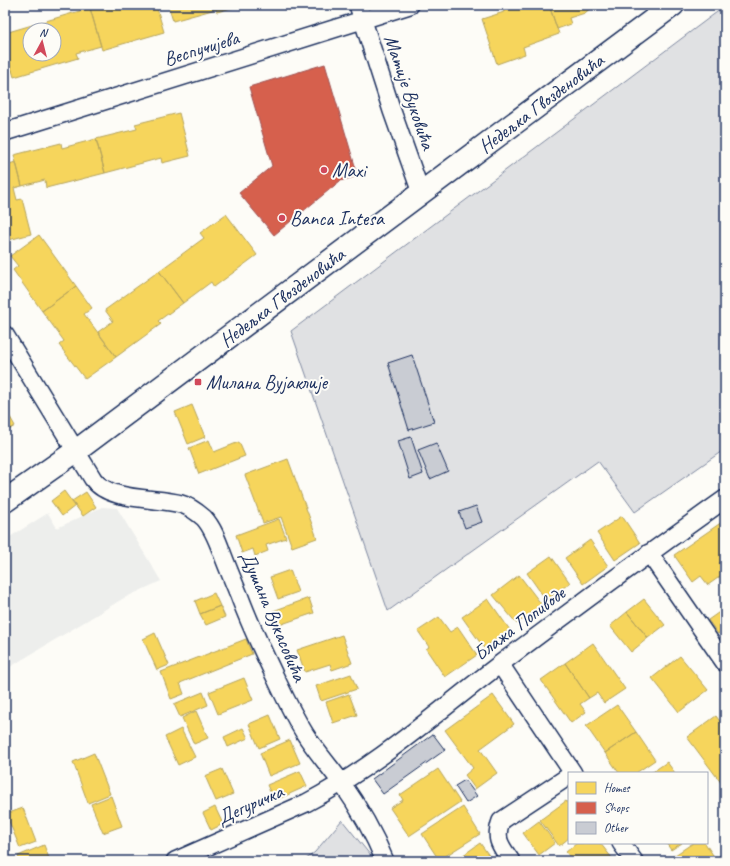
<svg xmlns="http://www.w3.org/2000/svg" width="730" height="866" viewBox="0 0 730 866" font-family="Caveat,sans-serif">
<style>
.built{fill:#edeeec}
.green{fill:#e0e1e3;stroke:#7e88a0}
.homes{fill:#f6d55c;stroke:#b4a35d;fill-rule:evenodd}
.shops{fill:#d6604d;stroke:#9e5152}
.building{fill:#c9ccd3;stroke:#1b2f5e}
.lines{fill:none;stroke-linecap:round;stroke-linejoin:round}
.street-casing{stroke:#1b2f5e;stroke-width:20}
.secondary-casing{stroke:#1b2f5e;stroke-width:25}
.street{stroke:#fdfcf7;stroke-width:17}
.secondary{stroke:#fdfcf7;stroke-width:22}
.poi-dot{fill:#d1495b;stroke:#fdfcf7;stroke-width:1.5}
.labels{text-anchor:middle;stroke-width:4;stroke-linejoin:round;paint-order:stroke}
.street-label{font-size:20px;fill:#1b2f5e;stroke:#fdfcf7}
.poi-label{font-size:20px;fill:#1b2f5e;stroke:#fdfcf7;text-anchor:start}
</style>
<rect width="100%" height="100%" fill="#fdfcf7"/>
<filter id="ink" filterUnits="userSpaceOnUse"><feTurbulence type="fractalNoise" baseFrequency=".025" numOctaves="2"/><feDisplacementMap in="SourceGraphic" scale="8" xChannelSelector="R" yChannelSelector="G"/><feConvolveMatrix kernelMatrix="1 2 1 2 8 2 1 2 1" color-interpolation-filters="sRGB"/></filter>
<g filter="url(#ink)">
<path class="built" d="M 102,507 L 117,508 L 161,581 L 124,598 L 5,670 L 5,540 L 48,513 L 57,528 Z"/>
<path class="green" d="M 725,6 L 725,449 L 635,512 L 598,461 L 388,611 L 291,331 Z
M 342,820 L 371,856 L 373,861 L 304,861 L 315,852 Z"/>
<path class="homes" d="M 101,5 L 156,5 L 164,32 L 102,50 L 90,8 Z
M 168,5 L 242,5 L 217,12 L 216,9 L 173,21 Z
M 511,5 L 549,5 L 559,34 L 523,47 L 525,54 L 497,64 L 482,19 L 504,12 L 503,8 Z
M 549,5 L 594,5 L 585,13 L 569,18 L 571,24 L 557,29 Z
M 90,8 L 101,46 L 76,53 L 78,58 L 14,77 L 5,47 L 5,33 ZM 30,30 L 54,30 L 54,54 L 30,54 Z
M 5,47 L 12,71 L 5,73 Z
M 179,113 L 190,156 L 162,163 L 161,158 L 105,173 L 96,139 L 137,129 L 135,124 Z
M 96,139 L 105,173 L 46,188 L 45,180 L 22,186 L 14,155 L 61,143 L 62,148 Z
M 16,162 L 22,186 L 14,188 L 17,200 L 22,199 L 31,234 L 5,241 L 5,165 Z
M 226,214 L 257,255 L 214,287 L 211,282 L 183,303 L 159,271 L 204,238 L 200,233 Z
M 39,235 L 76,286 L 42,311 L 13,270 L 18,266 L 10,256 Z
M 159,271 L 183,303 L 158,321 L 161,324 L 116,357 L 98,332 L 113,321 L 105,310 Z
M 76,286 L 92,308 L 84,314 L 116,357 L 85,379 L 59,345 L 64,341 L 42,311 Z
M 192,405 L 205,437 L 188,444 L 175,412 Z
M 5,408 L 15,426 L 5,432 Z
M 209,440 L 214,452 L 239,442 L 245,456 L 199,474 L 189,448 Z
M 288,459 L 317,538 L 292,547 L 281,517 L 263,523 L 245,475 Z
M 64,491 L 75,506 L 62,516 L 51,501 Z
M 86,492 L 96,507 L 83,516 L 72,501 Z
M 622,516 L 640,543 L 615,560 L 597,533 Z
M 279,519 L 286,538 L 266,545 L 268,551 L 255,556 L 253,549 L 242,553 L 236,535 Z
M 722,522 L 725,526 L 725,559 L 719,563 L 725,571 L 725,573 L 708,585 L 701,576 L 693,582 L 674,555 Z
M 590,540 L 608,566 L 583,584 L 565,558 Z
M 551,556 L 570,583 L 546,600 L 527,573 Z
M 290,570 L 298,592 L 278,599 L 270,577 Z
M 519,575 L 542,605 L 517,624 L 493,595 Z
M 214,593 L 220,606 L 200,614 L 195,601 Z
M 309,598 L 314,613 L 279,625 L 273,611 Z
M 488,599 L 510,630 L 484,648 L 462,617 Z
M 644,599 L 665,625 L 648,638 L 627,612 Z
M 220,606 L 225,617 L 206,625 L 200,614 Z
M 725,608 L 725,629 L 718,634 L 708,620 Z
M 627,612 L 648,638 L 631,652 L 610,626 Z
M 439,617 L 450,632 L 458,627 L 477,655 L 445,677 L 426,649 L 429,647 L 418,631 Z
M 155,633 L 169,665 L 157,670 L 143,639 Z
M 342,635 L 352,663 L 332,670 L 330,664 L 305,672 L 297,650 Z
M 246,639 L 252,654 L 180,683 L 184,694 L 171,699 L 161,672 Z
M 593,643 L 625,689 L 604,703 L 597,693 L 589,698 L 565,663 Z
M 680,656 L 708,690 L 679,712 L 652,678 Z
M 565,663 L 589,698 L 580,704 L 586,712 L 571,723 L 541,680 Z
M 351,674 L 357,689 L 321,701 L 316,686 Z
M 244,678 L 253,700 L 218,714 L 209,692 Z
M 203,692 L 208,705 L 180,717 L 174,704 Z
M 349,694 L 357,715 L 333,723 L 326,702 Z
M 493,695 L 514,724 L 480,749 L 497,773 L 475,789 L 465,775 L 473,768 L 445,730 Z
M 617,705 L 636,732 L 605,753 L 586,726 Z
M 196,711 L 208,738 L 194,744 L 182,718 Z
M 270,715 L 280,739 L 259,748 L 249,724 Z
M 716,716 L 725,728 L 725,788 L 687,737 Z
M 243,728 L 248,738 L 228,747 L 224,737 Z
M 181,729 L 195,757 L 178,765 L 165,737 Z
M 636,732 L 655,760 L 636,773 L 619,773 L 605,753 Z
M 290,740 L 300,763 L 269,776 L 260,753 Z
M 94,753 L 110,794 L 88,803 L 73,762 Z
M 667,762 L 675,773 L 651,773 Z
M 222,769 L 233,794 L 216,801 L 205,776 Z
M 438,769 L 460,802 L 409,836 L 390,808 L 403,800 L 400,795 Z
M 300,771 L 307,786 L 274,801 L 267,785 Z
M 111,796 L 122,826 L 103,833 L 91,804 Z
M 566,801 L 569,805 L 569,838 L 559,846 L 540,820 Z
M 215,807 L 223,824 L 211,830 L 203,813 Z
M 463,807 L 480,834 L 439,860 L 422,834 Z
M 23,808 L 36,842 L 20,848 L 6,814 Z
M 539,821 L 555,843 L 539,855 L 523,833 Z
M 480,843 L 493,861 L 455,861 Z
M 577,843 L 600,843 L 612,858 L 608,861 L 573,861 L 566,852 Z
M 666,843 L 682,843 L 671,850 Z
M 693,843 L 705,843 L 717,861 L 674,861 L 672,857 Z
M 44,845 L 50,861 L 20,861 L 18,856 Z"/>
<path class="shops" d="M 325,64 L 358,176 L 340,181 L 274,235 L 239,193 L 272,166 L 249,87 Z"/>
<path class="building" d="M 412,355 L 434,422 L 409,430 L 388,363 Z
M 411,437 L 423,474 L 410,479 L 398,441 Z
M 436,443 L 448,471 L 430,479 L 418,450 Z
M 476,506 L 482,522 L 465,528 L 459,512 Z
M 433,734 L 445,750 L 383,794 L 372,779 Z
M 465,780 L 477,796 L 466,803 L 455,786 Z"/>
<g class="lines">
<defs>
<path id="street" d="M 358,5 L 392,111 L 421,193
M 5,132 L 410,5
M 5,335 L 93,479 C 109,502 156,497 181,504 C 189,506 197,512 204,518 C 214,529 219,545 224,558 C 229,571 234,583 239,595 C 250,625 264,654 278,683 C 286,700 295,718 305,734 C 316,751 329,766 341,782 C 358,806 374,834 385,861
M 649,553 L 725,663
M 500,664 L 573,773
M 621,843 L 634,861
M 175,861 L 306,803 C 377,766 437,712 500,664 C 574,608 649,553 725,499
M 511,861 C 501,846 494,840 501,821 L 569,776"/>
<path id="secondary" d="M 5,501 L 76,451 L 461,163 L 673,5"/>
</defs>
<use href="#street" class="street-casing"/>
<use href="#secondary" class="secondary-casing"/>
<use href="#street" class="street"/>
<use href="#secondary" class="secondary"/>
</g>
</g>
<g class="poi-dot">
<circle cx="324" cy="170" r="4"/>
<circle cx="282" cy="218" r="4"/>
<rect x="194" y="378" width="8" height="8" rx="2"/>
</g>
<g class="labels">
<g class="street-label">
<text transform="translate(201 48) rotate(-17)" y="7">Веспучијева</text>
<text transform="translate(410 92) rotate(71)" y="7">Матије Вуковића</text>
<text transform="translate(541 103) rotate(-37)" y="7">Недељка Гвозденовића</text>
<text transform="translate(282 297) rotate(-37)" y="7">Недељка Гвозденовића</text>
<text transform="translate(274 616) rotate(67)" y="7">Душана Вукасовића</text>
<text transform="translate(519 623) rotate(-37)" y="7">Блажа Попиводе</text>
<text transform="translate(250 804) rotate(-24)" y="7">Дегуричка</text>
</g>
<g class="poi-label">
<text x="332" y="177">Maxi</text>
<text x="290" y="225">Banca Intesa</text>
<text x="206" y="389">Милана Вујаклије</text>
</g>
</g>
<rect width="730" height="866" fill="none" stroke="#fdfcf7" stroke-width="20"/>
<rect x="10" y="10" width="710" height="846" fill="none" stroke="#1b2f5e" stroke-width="1.5" filter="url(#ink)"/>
<rect x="568" y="772" width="140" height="72" fill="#fdfcf7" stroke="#a3aaba"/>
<rect x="576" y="782" width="20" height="12" fill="#f6d55c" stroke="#a3aaba"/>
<text x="604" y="792" font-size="12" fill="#1b2f5e">Homes</text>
<rect x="576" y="802" width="20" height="12" fill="#d6604d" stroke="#a3aaba"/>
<text x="604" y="812" font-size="12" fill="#1b2f5e">Shops</text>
<rect x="576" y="822" width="20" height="12" fill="#c9ccd3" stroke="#a3aaba"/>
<text x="604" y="832" font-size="12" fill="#1b2f5e">Other</text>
<g transform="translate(42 42) rotate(7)"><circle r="19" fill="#fdfcf7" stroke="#a3aaba"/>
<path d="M0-3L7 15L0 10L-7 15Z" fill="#d1495b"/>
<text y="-6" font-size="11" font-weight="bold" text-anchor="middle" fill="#1b2f5e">N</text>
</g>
</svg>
